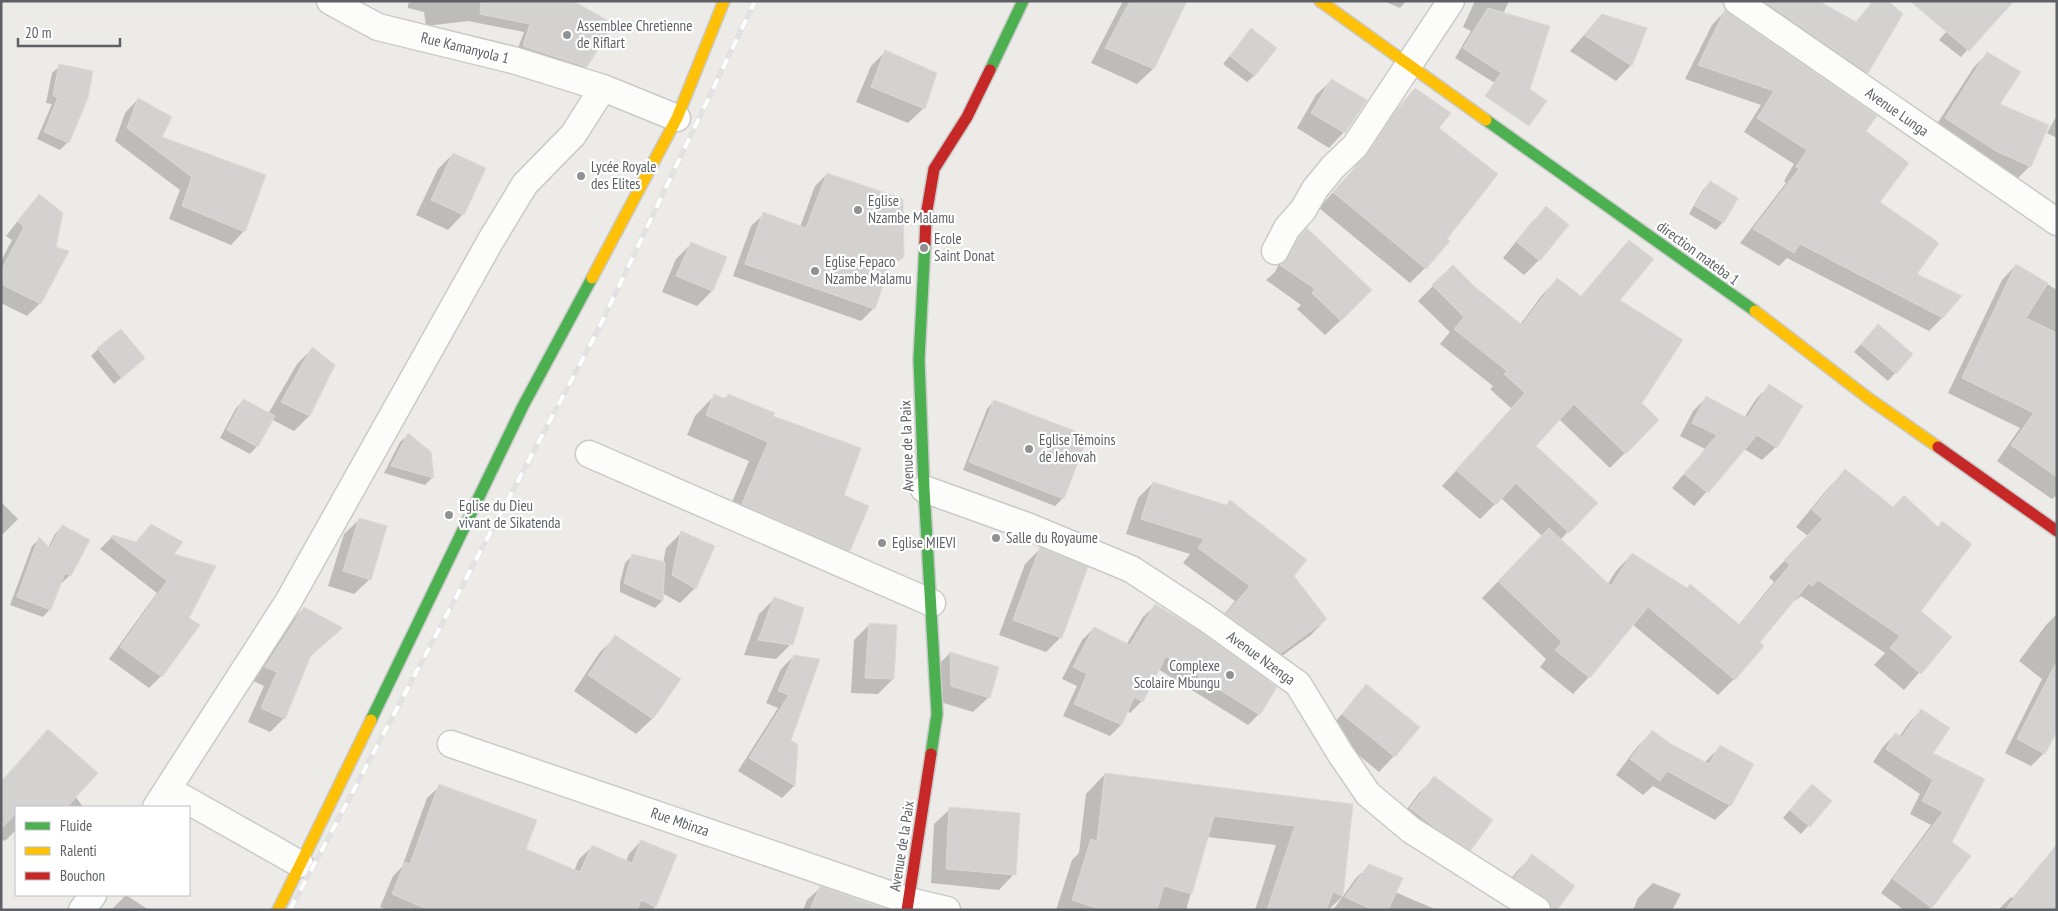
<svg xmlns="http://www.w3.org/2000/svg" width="2058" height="911" viewBox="0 0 2058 911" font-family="'PT Sans Narrow',sans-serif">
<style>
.shadow{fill:#0003}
.building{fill:#d3d2d0;stroke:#dcdad6}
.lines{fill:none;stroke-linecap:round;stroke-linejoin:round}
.street-casing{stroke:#c9cac9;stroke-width:29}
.fast-casing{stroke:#c9c9c9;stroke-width:14}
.slow-casing{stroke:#c9c9c9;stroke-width:14}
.jam-casing{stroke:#c9c9c9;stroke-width:14}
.street{stroke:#fcfcfb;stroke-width:26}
.fast{stroke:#4caf50;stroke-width:11}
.slow{stroke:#ffc107;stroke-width:11}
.jam{stroke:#c62828;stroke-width:11}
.rail-casing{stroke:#e3e2e2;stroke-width:5.5}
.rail{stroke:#fff;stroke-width:4;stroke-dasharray:11;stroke-linecap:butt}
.poi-dot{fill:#8f9192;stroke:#fff;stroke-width:2}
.labels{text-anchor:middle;stroke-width:4.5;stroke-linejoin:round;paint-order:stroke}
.poi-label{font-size:15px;fill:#5d6165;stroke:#fff;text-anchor:start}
.street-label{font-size:15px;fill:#5d6165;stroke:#fff}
</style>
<rect width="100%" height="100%" fill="#edebe7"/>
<path class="shadow" d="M 411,1 L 570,1 L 586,67 L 579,74 L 516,53 L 524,32 L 468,21 L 426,26 L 424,12 L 408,8 L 408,4 Z
M 1123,1 L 1186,1 L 1153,69 L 1137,84 L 1091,63 Z
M 1384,1 L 1406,1 L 1400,8 Z
M 1475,1 L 1509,1 L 1503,14 L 1509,92 L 1455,58 L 1471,31 L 1463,27 Z
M 1738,1 L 1816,1 L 1855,23 L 1866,11 L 1895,26 L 1867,73 L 1857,83 Z
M 1973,1 L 1972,45 L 1961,57 L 1939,40 Z
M 1725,11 L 1865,132 L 1878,202 L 1915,274 L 1943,317 L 1929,331 L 1787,258 L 1779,266 L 1740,243 L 1786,183 L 1784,181 L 1794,164 L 1744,132 L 1761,105 L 1685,79 L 1712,25 Z
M 1600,17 L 1645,29 L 1631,65 L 1616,81 L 1570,51 Z
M 1251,30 L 1255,75 L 1247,82 L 1223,64 Z
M 886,51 L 924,108 L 908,123 L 856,102 L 871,66 Z
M 1988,53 L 1998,105 L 2030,166 L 2016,180 L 1931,133 L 1974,67 Z
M 60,66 L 68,142 L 60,150 L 37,139 L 52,104 L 46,103 L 52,73 Z
M 1332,80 L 1344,132 L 1329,148 L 1297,128 L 1316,95 Z
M 1415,90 L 1437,128 L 1445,239 L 1425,268 L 1410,283 L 1319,208 L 1352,171 L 1380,129 Z
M 138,99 L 161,138 L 244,231 L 231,245 L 169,219 L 180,190 L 115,141 L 125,113 Z
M 2057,115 L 2057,138 L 2047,133 Z
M 453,154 L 463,214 L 448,230 L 416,215 L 438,169 Z
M 827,174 L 903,257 L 887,271 L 874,308 L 861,321 L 733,276 L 751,226 L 764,214 L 800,227 L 815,186 Z
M 1710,183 L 1723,222 L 1716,230 L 1689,214 L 1703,190 Z
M 39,196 L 40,303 L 27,316 L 1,303 L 1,261 L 12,240 L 6,236 L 27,209 Z
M 1546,208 L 1539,260 L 1524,275 L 1503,258 L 1531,223 Z
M 1307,230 L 1341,320 L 1325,335 L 1297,309 L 1301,305 L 1266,280 L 1275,272 L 1284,253 Z
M 1629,242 L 1618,300 L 1640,403 L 1658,420 L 1610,468 L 1559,419 L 1534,446 L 1596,503 L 1560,540 L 1607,585 L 1616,571 L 1632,554 L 1738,626 L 1774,582 L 1769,577 L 1808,536 L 1796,527 L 1829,487 L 1845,471 L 1919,611 L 1950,637 L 1904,690 L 1874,665 L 1885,653 L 1801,596 L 1795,601 L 1794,600 L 1758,642 L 1734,679 L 1718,695 L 1632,624 L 1589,677 L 1573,694 L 1540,667 L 1546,659 L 1482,598 L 1542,536 L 1501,498 L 1480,519 L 1442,486 L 1512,409 L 1490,389 L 1493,386 L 1440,344 L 1450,332 L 1418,301 L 1453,266 L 1473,287 L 1520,325 L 1542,295 L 1557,280 L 1580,297 Z
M 691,244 L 726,258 L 712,291 L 697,306 L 662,292 L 676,259 Z
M 2016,265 L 2057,290 L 2057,495 L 2052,499 L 1997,461 L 2020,428 L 1948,393 L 2002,280 Z
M 1871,333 L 1895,373 L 1888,381 L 1854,352 Z
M 98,349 L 136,366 L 114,384 L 91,356 Z
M 312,349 L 333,365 L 309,416 L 294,431 L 271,419 L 257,446 L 250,454 L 220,438 L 236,408 L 243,401 L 268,414 L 297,364 Z
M 1769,386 L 1776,447 L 1762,460 L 1744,449 L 1694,506 L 1672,488 L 1705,449 L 1680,436 L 1693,411 L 1706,398 L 1744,418 L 1756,399 Z
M 728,395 L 772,417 L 842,496 L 849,550 L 829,570 L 723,524 L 749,461 L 687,435 L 695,416 L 714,396 L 724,399 Z
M 994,401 L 1063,498 L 1055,506 L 963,470 L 987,409 Z
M 408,435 L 429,453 L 432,478 L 425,485 L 384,473 L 400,442 Z
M 1153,483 L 1293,576 L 1326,619 L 1311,635 L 1265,668 L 1212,629 L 1235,601 L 1183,563 L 1190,554 L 1126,534 L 1138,498 Z
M 1,502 L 18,519 L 1,536 Z
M 360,519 L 370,579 L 354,594 L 328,586 L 344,534 Z
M 62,527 L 70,575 L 62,583 L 60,581 L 50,609 L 43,617 L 10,605 L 32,546 L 39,539 L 48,548 L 55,534 Z
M 681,533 L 695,588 L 680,603 L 662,593 L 662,601 L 655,608 L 620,592 L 620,583 L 625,563 L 633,555 L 663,563 L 666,548 Z
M 112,537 L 172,555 L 188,618 L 198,625 L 161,676 L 149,688 L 109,659 L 157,593 L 100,549 Z
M 1040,549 L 1061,637 L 1046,652 L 999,635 L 1025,564 Z
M 774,599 L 791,644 L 776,659 L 744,655 L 759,614 Z
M 1155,606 L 1259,714 L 1248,725 L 1158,669 L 1142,701 L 1130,713 L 1127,711 L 1121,725 L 1110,736 L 1063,716 L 1077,686 L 1062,679 L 1082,640 L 1094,628 L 1126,645 L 1143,617 Z
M 304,608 L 341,628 L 309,658 L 284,718 L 270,732 L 248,722 L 264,686 L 253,681 L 290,622 Z
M 2057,614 L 2057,728 L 2044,753 L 2031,766 L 2005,753 L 2042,679 L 2019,661 L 2046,625 Z
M 869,625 L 893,679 L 878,694 L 851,693 L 854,640 Z
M 616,637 L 679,680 L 652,719 L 636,734 L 574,691 L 600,652 Z
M 950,653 L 989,697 L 973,712 L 937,701 L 935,668 Z
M 794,656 L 789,741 L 797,746 L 794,786 L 782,798 L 738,771 L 778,708 L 766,703 L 781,669 Z
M 1366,686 L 1394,756 L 1379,772 L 1328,730 Z
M 1921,710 L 1950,842 L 1931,907 L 1928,910 L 1904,910 L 1881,893 L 1931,825 L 1910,814 L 1920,794 L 1873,762 L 1882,748 L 1895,734 L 1899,737 L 1908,724 Z
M 1652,732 L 1670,745 L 1705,762 L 1720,747 L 1730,805 L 1715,820 L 1653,786 L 1643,795 L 1616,775 L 1637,747 Z
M 37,743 L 83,807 L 16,807 L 16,830 L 5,841 L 1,839 L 1,781 Z
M 1105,774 L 1352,805 L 1342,897 L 1328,910 L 1255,910 L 1276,845 L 1207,837 L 1186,910 L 1056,910 L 1072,860 L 1079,853 L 1086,794 Z
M 1434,778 L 1491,821 L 1470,849 L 1454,864 L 1396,824 L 1419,793 Z
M 440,786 L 525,850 L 574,871 L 579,859 L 592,847 L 626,861 L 629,854 L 641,841 L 676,855 L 653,910 L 387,910 L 380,907 L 393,876 L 402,867 L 427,798 Z
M 1804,793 L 1830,801 L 1801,834 L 1783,818 Z
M 950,809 L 1014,874 L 999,890 L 931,883 L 934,824 Z
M 2054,850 L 2041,910 L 1998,910 L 2011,897 L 2013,898 L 2042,862 Z
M 1532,856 L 1555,910 L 1526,910 L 1500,893 L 1517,871 Z
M 1370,865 L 1395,892 L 1437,910 L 1333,910 L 1356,878 Z
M 1653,883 L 1681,894 L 1672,910 L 1633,910 L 1638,898 Z
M 820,888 L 868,910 L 803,910 L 807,900 Z
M 126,895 L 149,910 L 111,910 Z"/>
<path class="building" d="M 481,1 L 573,1 L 614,24 L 587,67 L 523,46 L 530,24 L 480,14 Z
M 1130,1 L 1187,1 L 1154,69 L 1105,48 Z
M 1764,1 L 1819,1 L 1856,22 L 1873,1 L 1888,1 L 1903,14 L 1868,73 Z
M 1910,1 L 2014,1 L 1969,51 Z
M 1488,8 L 1550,26 L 1530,89 L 1547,101 L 1529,126 L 1485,96 L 1501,73 L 1463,48 Z
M 1725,10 L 1877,116 L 1866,131 L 1909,163 L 1880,202 L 1939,243 L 1917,274 L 1962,296 L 1943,318 L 1800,244 L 1794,253 L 1753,229 L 1799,169 L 1796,167 L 1807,150 L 1757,118 L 1774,91 L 1698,65 Z
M 1602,14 L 1647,28 L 1632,66 L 1584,35 Z
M 1251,28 L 1277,48 L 1255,76 L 1230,56 Z
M 885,50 L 937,73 L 925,109 L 871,87 Z
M 1987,52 L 2021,72 L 2000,104 L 2049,125 L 2031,167 L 1996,151 L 1945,118 Z
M 59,64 L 93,71 L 88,98 L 69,143 L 44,132 L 58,97 L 53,96 Z
M 1331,79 L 1367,100 L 1345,133 L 1311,113 Z
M 1415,88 L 1451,113 L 1439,128 L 1498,174 L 1447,239 L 1450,241 L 1426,269 L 1333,192 L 1367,154 L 1395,112 Z
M 138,98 L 172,117 L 162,137 L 266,175 L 245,232 L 182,206 L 192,177 L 127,128 Z
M 453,153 L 486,168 L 464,215 L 431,200 Z
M 827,173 L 903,199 L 904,257 L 889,267 L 875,309 L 745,264 L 763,212 L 806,228 Z
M 1710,181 L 1738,198 L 1724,223 L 1695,206 Z
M 39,194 L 63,213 L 56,247 L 69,251 L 41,304 L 1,284 L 1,271 L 24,227 L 18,222 Z
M 1546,206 L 1569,225 L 1540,261 L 1517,242 Z
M 1307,228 L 1372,290 L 1341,321 L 1312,293 L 1315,289 L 1280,265 L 1288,258 L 1299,237 Z
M 1629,240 L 1654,259 L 1620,300 L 1683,340 L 1642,403 L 1659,420 L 1626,454 L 1574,404 L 1536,446 L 1598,503 L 1569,533 L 1516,483 L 1496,505 L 1456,470 L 1525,393 L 1504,374 L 1507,371 L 1454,329 L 1464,317 L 1432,285 L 1453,265 L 1474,286 L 1522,325 L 1557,278 L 1581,296 Z
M 691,242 L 727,257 L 713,291 L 676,276 Z
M 2016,264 L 2048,283 L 2026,318 L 2057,333 L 2057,477 L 2011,445 L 2034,413 L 1962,378 Z
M 1878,324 L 1913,354 L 1896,374 L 1861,344 Z
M 121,329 L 145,358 L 122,378 L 97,348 Z
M 312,347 L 335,365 L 310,416 L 281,402 Z
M 1769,384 L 1803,406 L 1777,448 L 1757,435 L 1708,493 L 1684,474 L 1717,435 L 1692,423 L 1706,396 L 1747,418 Z
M 714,394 L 726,399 L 728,394 L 775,413 L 773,416 L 861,448 L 844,495 L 869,506 L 850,551 L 742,504 L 768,442 L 706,415 Z
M 243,399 L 275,416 L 258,447 L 227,430 Z
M 994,400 L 1088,436 L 1064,499 L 969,462 Z
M 408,433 L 431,452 L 434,478 L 391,466 Z
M 1845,469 L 1893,507 L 1904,495 L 1938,527 L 1942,521 L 1972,544 L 1921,611 L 1952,637 L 1921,674 L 1890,648 L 1900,636 L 1818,580 L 1812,586 L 1809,583 L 1760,642 L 1764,646 L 1735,680 L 1648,607 L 1590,678 L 1555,650 L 1562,642 L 1498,581 L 1549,528 L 1611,586 L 1632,553 L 1687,588 L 1690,584 L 1740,625 L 1790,565 L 1784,560 L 1823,519 L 1812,510 Z
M 1153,482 L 1226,505 L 1230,500 L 1307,560 L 1294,576 L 1327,619 L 1281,653 L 1226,614 L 1250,586 L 1198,548 L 1204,539 L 1141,519 Z
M 359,518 L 387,526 L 371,580 L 343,571 Z
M 151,524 L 183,542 L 174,554 L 216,566 L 189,618 L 200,625 L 162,677 L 120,647 L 167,581 L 111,537 L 112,535 L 136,542 Z
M 62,525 L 90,540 L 71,576 L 65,573 L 51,610 L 17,597 L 39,537 L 50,548 Z
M 681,531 L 715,546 L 696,589 L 672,575 Z
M 1040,547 L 1088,567 L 1062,638 L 1013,620 Z
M 632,554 L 665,562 L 663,601 L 624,583 Z
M 774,597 L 804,608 L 793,645 L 758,640 Z
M 1155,604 L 1198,630 L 1277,687 L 1260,715 L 1166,656 L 1143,702 L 1134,697 L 1122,725 L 1074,704 L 1087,674 L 1073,667 L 1094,627 L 1130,645 Z
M 304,607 L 343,628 L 311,655 L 285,719 L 261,708 L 277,672 L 265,667 Z
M 869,623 L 897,625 L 894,679 L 865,678 Z
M 615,635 L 681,679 L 653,719 L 588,675 Z
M 950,652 L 999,667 L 990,698 L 951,686 Z
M 794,655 L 820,659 L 791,740 L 798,745 L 795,786 L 749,758 L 789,695 L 778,691 Z
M 2057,661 L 2057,731 L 2045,754 L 2017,739 Z
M 1366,684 L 1420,727 L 1395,757 L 1342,714 Z
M 1921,709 L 1950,728 L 1933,753 L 1985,779 L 1952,842 L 1971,856 L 1932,908 L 1893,879 L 1943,812 L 1922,801 L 1933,780 L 1886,749 L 1895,733 L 1902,737 Z
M 48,729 L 98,773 L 67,807 L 16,807 L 16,813 L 1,829 L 1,782 Z
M 1652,730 L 1671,744 L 1709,764 L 1720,745 L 1754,764 L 1731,806 L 1667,771 L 1660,781 L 1630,759 Z
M 1105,773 L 1353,804 L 1343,896 L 1333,892 L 1326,910 L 1267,910 L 1295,826 L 1214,816 L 1192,894 L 1164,886 L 1157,910 L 1103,910 L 1072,900 L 1091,839 L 1097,841 Z
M 1434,776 L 1493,820 L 1471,850 L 1437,829 L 1410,808 Z
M 439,784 L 537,820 L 526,849 L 580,872 L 592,845 L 632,863 L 641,840 L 677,855 L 656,907 L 641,900 L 637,910 L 429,910 L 392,894 L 405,862 L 410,864 Z
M 1812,784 L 1832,801 L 1810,827 L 1790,810 Z
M 949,807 L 1020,813 L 1016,875 L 946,869 Z
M 2057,844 L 2057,910 L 2005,910 Z
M 1532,854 L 1575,886 L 1557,910 L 1552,910 L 1550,903 L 1545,898 L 1514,878 Z
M 1369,864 L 1403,878 L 1388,910 L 1373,910 L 1345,897 Z
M 820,886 L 888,910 L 810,910 Z"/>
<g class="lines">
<defs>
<path id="street" d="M 330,1 L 378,27 L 513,60 L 603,88
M 1737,1 L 2057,222
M 1275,251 L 1287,228 L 1303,210 L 1315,189 L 1333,167 L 1355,146 L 1451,1
M 589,454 L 932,603
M 924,489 L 1027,526 L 1131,569 L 1206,618 L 1298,684 L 1340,753 L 1368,794 L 1411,830 L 1537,910
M 451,744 L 909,901 L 947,910
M 169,790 L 300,864
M 156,807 L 288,602 L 491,240 L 525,184 L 573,135 L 603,88 L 677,118
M 82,910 L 93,895"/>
<path id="fast" d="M 990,70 L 1023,1
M 1486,120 L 1755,311
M 925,243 L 919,360 L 924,489 L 937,714 L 931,754
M 371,720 L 523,406 L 592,278"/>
<path id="slow" d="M 1320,1 L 1486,120
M 592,278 L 677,118 L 724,1
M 1755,311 L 1868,398 L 1938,447
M 278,910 L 371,720"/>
<path id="jam" d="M 925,243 L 926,216 L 934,169 L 967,117 L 990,70
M 1938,447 L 2057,531
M 907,910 L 931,754"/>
</defs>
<use href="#street" class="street-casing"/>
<use href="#fast" class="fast-casing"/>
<use href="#slow" class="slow-casing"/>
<use href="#jam" class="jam-casing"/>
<use href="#street" class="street"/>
<use href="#fast" class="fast"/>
<use href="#slow" class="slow"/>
<use href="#jam" class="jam"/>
<defs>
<path id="rail" d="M 290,910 L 597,332 L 755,1"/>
</defs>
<use href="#rail" class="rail-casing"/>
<use href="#rail" class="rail"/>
</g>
<g class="poi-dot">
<circle cx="567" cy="35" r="5"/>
<circle cx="581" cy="176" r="5"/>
<circle cx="858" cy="210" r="5"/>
<circle cx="924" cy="248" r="5"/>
<circle cx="815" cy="271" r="5"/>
<circle cx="1029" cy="449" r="5"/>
<circle cx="449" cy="515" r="5"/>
<circle cx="996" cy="538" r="5"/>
<circle cx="882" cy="543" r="5"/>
<circle cx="1230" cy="675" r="5"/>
</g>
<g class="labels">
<g class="poi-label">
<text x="577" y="31">Assemblee Chretienne<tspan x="577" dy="17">de Riflart</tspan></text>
<text x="591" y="172">Lycée Royale<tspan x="591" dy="17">des Elites</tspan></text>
<text x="868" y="206">Eglise<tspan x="868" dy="17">Nzambe Malamu</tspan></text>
<text x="934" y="244">Ecole<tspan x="934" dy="17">Saint Donat</tspan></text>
<text x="825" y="267">Eglise Fepaco<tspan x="825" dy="17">Nzambe Malamu</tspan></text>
<text x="1039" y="445">Eglise Témoins<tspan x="1039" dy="17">de Jehovah</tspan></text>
<text x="459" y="511">Eglise du Dieu<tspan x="459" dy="17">vivant de Sikatenda</tspan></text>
<text x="1006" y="543">Salle du Royaume</text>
<text x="892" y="548">Eglise MIEVI</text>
<text x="1220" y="671" text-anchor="end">Complexe<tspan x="1220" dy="17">Scolaire Mbungu</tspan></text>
</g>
<g class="street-label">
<text transform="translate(465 48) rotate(14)" y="5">Rue Kamanyola 1</text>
<text transform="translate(1897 112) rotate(35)" y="5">Avenue Lunga</text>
<text transform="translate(1698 253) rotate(36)" y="5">direction mateba 1</text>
<text transform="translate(907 446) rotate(-92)" y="5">Avenue de la Paix</text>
<text transform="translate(1261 658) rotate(36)" y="5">Avenue Nzenga</text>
<text transform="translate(680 822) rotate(19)" y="5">Rue Mbinza</text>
<text transform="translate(902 846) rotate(-81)" y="5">Avenue de la Paix</text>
</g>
</g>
<rect width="2058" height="911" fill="none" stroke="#5d6165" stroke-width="5"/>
<rect x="15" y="806" width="175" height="90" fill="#ffffff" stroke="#bec0c1"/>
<rect x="25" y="822" width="25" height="8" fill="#4caf50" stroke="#bec0c1"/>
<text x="60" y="831" font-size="15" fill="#5d6165">Fluide</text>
<rect x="25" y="847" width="25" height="8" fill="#ffc107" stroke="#bec0c1"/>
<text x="60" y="856" font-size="15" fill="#5d6165">Ralenti</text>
<rect x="25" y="872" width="25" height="8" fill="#c62828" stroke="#bec0c1"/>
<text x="60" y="881" font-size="15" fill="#5d6165">Bouchon</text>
<path d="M18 38v8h102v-8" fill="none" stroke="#5d6165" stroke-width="2.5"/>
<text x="25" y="38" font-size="15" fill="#5d6165" stroke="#ffffff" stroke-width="4" paint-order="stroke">20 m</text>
</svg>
